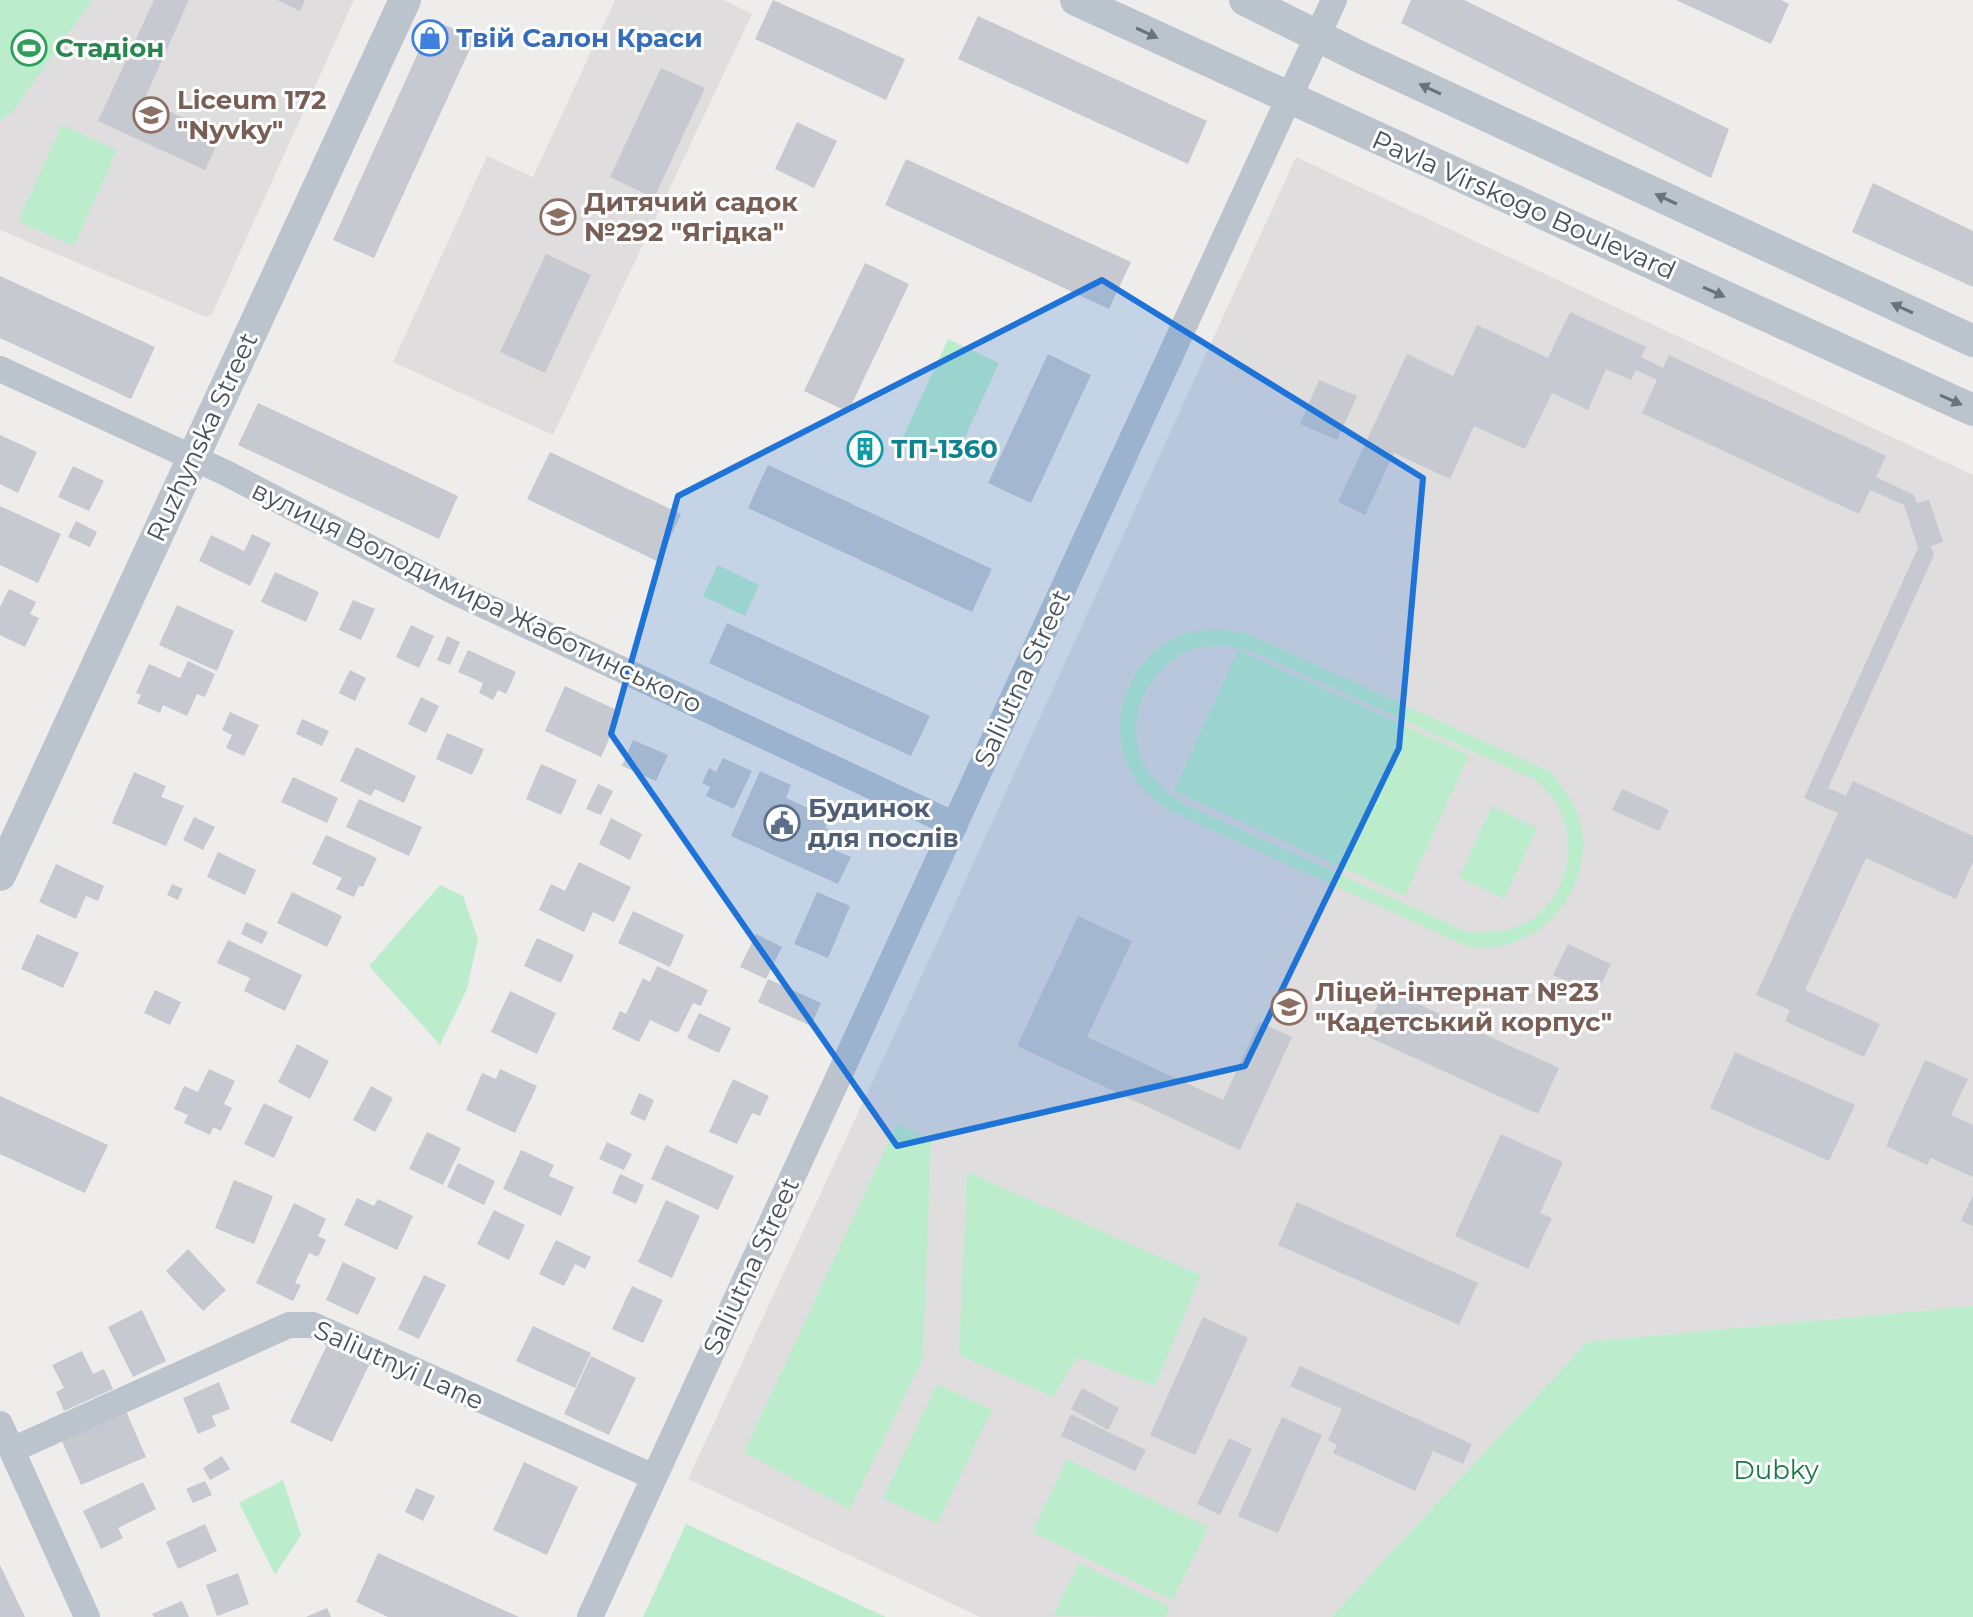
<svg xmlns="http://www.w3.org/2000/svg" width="1973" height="1617" viewBox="0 0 1973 1617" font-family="Montserrat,sans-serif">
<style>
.education{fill:#e0ddde}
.green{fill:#bbedcd;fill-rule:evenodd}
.building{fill:#c6c9cf}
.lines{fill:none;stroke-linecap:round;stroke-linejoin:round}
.minor{stroke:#bbc4cc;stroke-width:26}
.tertiary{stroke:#bbc4cc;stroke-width:32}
.oneway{fill:#68737c}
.marked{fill:#1d73d8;fill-opacity:0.2;stroke:#1d73d8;stroke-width:6;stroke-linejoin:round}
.labels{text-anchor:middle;stroke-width:6;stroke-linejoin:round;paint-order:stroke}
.shop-label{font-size:26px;font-weight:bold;fill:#366cbe;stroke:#fff;text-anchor:start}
.leisure-label{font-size:26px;font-weight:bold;fill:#27864d;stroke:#fff;text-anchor:start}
.education-label{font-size:26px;font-weight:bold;fill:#785e54;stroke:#fff;text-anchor:start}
.street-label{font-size:26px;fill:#455059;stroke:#fff}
.culture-label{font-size:26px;font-weight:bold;fill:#0d838f;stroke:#fff;text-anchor:start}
.service-label{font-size:26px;font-weight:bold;fill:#4e5e75;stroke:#fff;text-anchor:start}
.park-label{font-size:26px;fill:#197846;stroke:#fff}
</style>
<rect width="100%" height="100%" fill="#efecec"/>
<path class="education" d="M 0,0 L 354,0 L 212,314 L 206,317 L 0,230 Z
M 615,0 L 723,0 L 752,14 L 553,435 L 393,362 L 487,156 L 533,177 Z
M 1296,157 L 1973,475 L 1973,1306 L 1587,1342 L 1331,1617 L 980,1617 L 688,1479 L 941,934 Z"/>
<path class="green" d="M 0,0 L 92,0 L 13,111 L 0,121 Z
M 62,125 L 117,150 L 74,246 L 18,221 Z
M 948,339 L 999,363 L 954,461 L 903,437 Z
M 718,565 L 759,585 L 745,616 L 703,596 Z
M 1215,629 L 1246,633 L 1551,772 C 1564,789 1576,804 1581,825 C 1593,878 1554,936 1501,946 C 1492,948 1481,947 1471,948 L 1166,809 C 1150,796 1134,783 1126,762 C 1106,713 1134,652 1184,634 C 1194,631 1206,630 1215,629 ZM 1224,645 L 1252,651 L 1536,780 C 1543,787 1552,795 1556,803 C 1580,845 1567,904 1521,925 C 1503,933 1486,933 1467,932 L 1182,803 C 1167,792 1152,780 1143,762 C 1123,717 1149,667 1193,649 C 1202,646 1214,646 1224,645 Z
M 1238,650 L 1469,755 L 1405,896 L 1174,791 Z
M 1492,806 L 1537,828 L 1504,899 L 1459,877 Z
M 440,885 L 463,896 L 478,939 L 467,989 L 440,1045 L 369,966 Z
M 897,1124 L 931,1140 L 923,1358 L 850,1510 L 744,1452 Z
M 967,1172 L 1201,1275 L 1155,1386 L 1077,1357 L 1053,1397 L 959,1355 Z
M 1973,1306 L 1973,1617 L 1331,1617 L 1587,1342 Z
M 937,1384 L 992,1410 L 937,1524 L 883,1498 Z
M 1067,1459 L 1208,1527 L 1173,1600 L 1032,1532 Z
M 283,1480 L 301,1535 L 275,1575 L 239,1503 Z
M 686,1524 L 886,1617 L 643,1617 Z
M 1079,1563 L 1170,1607 L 1165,1617 L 1053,1616 Z"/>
<path class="building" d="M 154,0 L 189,0 L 144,100 L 221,135 L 205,170 L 98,121 Z
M 277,0 L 305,0 L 300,11 Z
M 773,0 L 905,59 L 886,100 L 755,39 Z
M 1411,0 L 1464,0 L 1729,129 L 1711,178 L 1401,23 Z
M 1676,0 L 1781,0 L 1789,4 L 1771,44 Z
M 978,16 L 1207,121 L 1188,164 L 958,59 Z
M 433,20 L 475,38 L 374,258 L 333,240 Z
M 661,68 L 705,88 L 654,198 L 610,177 Z
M 797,122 L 837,141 L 814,188 L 775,169 Z
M 906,159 L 1131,262 L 1109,309 L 885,205 Z
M 1873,183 L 1973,231 L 1973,287 L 1852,232 Z
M 546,254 L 591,275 L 545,373 L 500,352 Z
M 865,263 L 909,284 L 848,412 L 804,391 Z
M 0,276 L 155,347 L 131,399 L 0,338 Z
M 1570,312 L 1646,347 L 1641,357 L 1663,368 L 1669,355 L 1886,456 L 1876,477 L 1914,495 L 1917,503 L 1929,500 L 1943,542 L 1931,546 L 1934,555 L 1828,788 L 1846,796 L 1853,781 L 1973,836 L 1973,862 L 1956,899 L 1866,858 L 1805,990 L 1880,1024 L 1864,1057 L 1785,1021 L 1790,1010 L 1756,995 L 1838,813 L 1804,798 L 1918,548 L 1904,505 L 1870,490 L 1859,514 L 1642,413 L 1657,380 L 1636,370 L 1631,380 L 1606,369 L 1588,410 L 1552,393 L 1525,449 L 1474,426 L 1450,479 L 1394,453 L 1365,515 L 1338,502 L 1407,354 L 1453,376 L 1477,325 L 1548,358 Z
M 1048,354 L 1091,375 L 1031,503 L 988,483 Z
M 1319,380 L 1357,396 L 1337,440 L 1300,424 Z
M 258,403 L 458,496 L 439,539 L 238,445 Z
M 0,435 L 37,452 L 18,493 L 0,484 Z
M 856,436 L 881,448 L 874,463 L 849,451 Z
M 550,452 L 681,514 L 659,562 L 527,499 Z
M 768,465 L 992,569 L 972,612 L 748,508 Z
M 73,466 L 104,481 L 89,511 L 58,497 Z
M 0,506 L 61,534 L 38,583 L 0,565 Z
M 76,521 L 97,532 L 90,547 L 68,537 Z
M 252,534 L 271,543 L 250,586 L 199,561 L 211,535 L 244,551 Z
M 275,572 L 319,592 L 306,622 L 261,602 Z
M 9,589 L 36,602 L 30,614 L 39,618 L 25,647 L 0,635 L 0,607 Z
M 353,600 L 375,609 L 361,640 L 339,630 Z
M 177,605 L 234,631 L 217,671 L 159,645 Z
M 727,623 L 930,716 L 911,756 L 709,663 Z
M 411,625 L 434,636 L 419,668 L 396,657 Z
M 447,636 L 460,642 L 450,665 L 437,660 Z
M 468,650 L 516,672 L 506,694 L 498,690 L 493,700 L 479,693 L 483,683 L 458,672 Z
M 188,661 L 215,674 L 205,697 L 197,694 L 187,716 L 163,705 L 160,713 L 137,703 L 141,695 L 136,693 L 149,664 L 180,678 Z
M 350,670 L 366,678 L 355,701 L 339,693 Z
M 565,686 L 621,712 L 601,757 L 545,731 Z
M 421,697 L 439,706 L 426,733 L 408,724 Z
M 230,712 L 259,725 L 244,756 L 226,748 L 232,735 L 222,730 Z
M 302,719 L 329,731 L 322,746 L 296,734 Z
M 447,733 L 484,749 L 472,775 L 436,759 Z
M 633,740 L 668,755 L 656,781 L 622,766 Z
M 356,747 L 416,776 L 404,803 L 375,789 L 371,796 L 340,781 Z
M 723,758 L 752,771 L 734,809 L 706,796 L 710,787 L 702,783 L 709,768 L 716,772 Z
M 541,764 L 577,780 L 561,815 L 526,799 Z
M 760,771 L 791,785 L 786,798 L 830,818 L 825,828 L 840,835 L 834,850 L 851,857 L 838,884 L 731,836 Z
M 134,772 L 166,786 L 161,797 L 184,806 L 166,846 L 112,823 Z
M 293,777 L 338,798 L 327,823 L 281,802 Z
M 598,784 L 613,791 L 601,815 L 586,809 Z
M 1622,789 L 1669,810 L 1659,831 L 1612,810 Z
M 359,799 L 422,827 L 409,856 L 346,827 Z
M 194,817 L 215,827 L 203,850 L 183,840 Z
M 611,818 L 642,834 L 630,860 L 599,844 Z
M 326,835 L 377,858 L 363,887 L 359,886 L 354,897 L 336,889 L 342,878 L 312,864 Z
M 218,852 L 256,870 L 245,895 L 207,877 Z
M 579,862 L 631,887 L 614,922 L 593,912 L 584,932 L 539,910 L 551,884 L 565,891 Z
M 56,864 L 104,886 L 98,901 L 86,896 L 76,919 L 39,902 Z
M 172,884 L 183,889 L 178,900 L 167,895 Z
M 292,892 L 342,916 L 327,947 L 277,923 Z
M 817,892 L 850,906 L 828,958 L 794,944 Z
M 633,911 L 684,935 L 670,967 L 618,943 Z
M 1078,916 L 1132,941 L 1087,1037 L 1223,1100 L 1259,1022 L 1292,1037 L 1240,1150 L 1017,1046 Z
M 246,922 L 268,932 L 262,944 L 241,934 Z
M 37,934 L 79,953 L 63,988 L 21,969 Z
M 756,934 L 782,947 L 766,979 L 740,967 Z
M 537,938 L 574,955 L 561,983 L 524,966 Z
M 228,940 L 302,975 L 285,1011 L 244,991 L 250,978 L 217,963 Z
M 1568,944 L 1611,964 L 1596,995 L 1553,975 Z
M 657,966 L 708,990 L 701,1006 L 693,1003 L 678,1033 L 650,1020 L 639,1042 L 612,1029 L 620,1011 L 626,1014 L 643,978 L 650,982 Z
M 768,979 L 821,1003 L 811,1026 L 758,1002 Z
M 1385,989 L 1559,1068 L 1538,1114 L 1364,1035 Z
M 155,990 L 181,1002 L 170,1025 L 144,1013 Z
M 510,991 L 556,1013 L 537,1054 L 491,1032 Z
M 699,1013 L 731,1028 L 719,1053 L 687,1038 Z
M 297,1044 L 329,1061 L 310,1099 L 278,1082 Z
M 1735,1052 L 1855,1105 L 1829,1161 L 1710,1108 Z
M 1925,1060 L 1968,1079 L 1951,1115 L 1973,1125 L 1973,1177 L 1931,1158 L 1927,1165 L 1886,1146 Z
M 209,1069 L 235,1081 L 224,1104 L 232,1108 L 221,1131 L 213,1127 L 210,1135 L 184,1123 L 188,1115 L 174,1109 L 184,1086 L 198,1092 Z
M 500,1069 L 537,1086 L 515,1133 L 466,1110 L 482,1073 L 496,1079 Z
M 733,1079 L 769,1096 L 760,1116 L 752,1113 L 737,1144 L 709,1132 Z
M 371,1086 L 393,1098 L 375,1132 L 353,1120 Z
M 639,1093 L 654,1100 L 645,1121 L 630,1114 Z
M 0,1096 L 108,1145 L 85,1193 L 0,1154 Z
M 264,1103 L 293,1117 L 274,1158 L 244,1144 Z
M 427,1132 L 461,1148 L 443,1185 L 409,1169 Z
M 1501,1134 L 1563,1162 L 1540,1213 L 1552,1218 L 1528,1269 L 1455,1236 Z
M 607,1142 L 632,1154 L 624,1170 L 599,1159 Z
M 666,1145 L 734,1176 L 718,1210 L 651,1179 Z
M 521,1150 L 554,1165 L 549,1176 L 574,1187 L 561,1216 L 503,1189 Z
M 458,1163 L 495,1181 L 484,1205 L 447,1187 Z
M 620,1174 L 644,1185 L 636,1204 L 612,1193 Z
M 234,1180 L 273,1196 L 254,1244 L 215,1228 Z
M 1973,1195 L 1973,1226 L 1961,1221 Z
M 357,1198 L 374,1206 L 378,1199 L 413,1216 L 397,1250 L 344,1225 Z
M 666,1200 L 700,1216 L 672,1278 L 638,1262 Z
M 1297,1202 L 1478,1283 L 1459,1325 L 1278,1245 Z
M 294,1203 L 326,1219 L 318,1236 L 326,1240 L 318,1257 L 309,1253 L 295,1283 L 301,1285 L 293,1301 L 256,1283 Z
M 494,1210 L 525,1225 L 509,1260 L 477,1244 Z
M 556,1240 L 591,1257 L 585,1269 L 575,1264 L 564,1286 L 539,1274 Z
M 188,1249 L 226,1290 L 203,1311 L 166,1271 Z
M 343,1262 L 376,1278 L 358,1315 L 326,1300 Z
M 424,1275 L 446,1285 L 419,1339 L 398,1329 Z
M 632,1286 L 663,1300 L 643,1343 L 612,1329 Z
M 142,1310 L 166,1361 L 133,1377 L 108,1327 Z
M 1203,1317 L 1248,1338 L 1195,1455 L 1150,1435 Z
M 533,1326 L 591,1353 L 575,1388 L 516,1361 Z
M 327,1345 L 369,1365 L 332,1442 L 290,1422 Z
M 82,1351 L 93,1374 L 104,1369 L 113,1389 L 64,1411 L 56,1392 L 64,1388 L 52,1365 Z
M 591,1356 L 636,1378 L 609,1435 L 564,1414 Z
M 1300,1366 L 1472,1444 L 1463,1464 L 1433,1451 L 1415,1491 L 1333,1453 L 1337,1445 L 1328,1440 L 1342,1409 L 1290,1386 Z
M 219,1382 L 230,1409 L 212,1416 L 216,1426 L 198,1434 L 183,1398 Z
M 1082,1388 L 1119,1408 L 1108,1430 L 1071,1409 Z
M 126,1411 L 146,1457 L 81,1485 L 61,1439 Z
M 1071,1414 L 1146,1450 L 1135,1471 L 1061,1436 Z
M 1282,1417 L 1322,1435 L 1278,1533 L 1238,1516 Z
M 1229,1438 L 1252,1449 L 1220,1515 L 1197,1504 Z
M 222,1456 L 230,1469 L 210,1480 L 203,1468 Z
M 524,1462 L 578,1487 L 547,1555 L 493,1530 Z
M 205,1481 L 212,1495 L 193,1503 L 186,1489 Z
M 143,1482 L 156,1509 L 118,1528 L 123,1538 L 101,1549 L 83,1511 Z
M 416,1488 L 435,1496 L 423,1521 L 405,1512 Z
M 205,1524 L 217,1551 L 178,1569 L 166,1542 Z
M 378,1553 L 519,1617 L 388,1617 L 356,1602 Z
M 0,1565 L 25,1617 L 0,1617 Z
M 238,1573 L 249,1604 L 217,1616 L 206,1585 Z
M 182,1601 L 189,1617 L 154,1617 L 152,1614 Z
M 327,1608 L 331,1617 L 306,1617 Z"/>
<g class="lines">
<path class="minor" d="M 0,369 L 226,473 L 451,590 L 955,825
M 0,1424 L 87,1617
M 12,1450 L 289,1325 L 313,1325 L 654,1477
M 590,1617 L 1334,0"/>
<path class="tertiary" d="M 1076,0 L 1973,410
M 1245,0 L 1360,57 L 1973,341
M 0,875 L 405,0"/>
</g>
<defs><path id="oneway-solid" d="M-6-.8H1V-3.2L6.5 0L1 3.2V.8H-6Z" transform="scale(2)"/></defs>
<g class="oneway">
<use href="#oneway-solid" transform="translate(1147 33) rotate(25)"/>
<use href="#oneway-solid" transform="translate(1430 89) rotate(-155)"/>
<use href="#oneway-solid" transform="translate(1666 199) rotate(-155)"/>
<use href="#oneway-solid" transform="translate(1714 292) rotate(24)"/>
<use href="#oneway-solid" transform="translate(1902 308) rotate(-155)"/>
<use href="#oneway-solid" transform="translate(1951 400) rotate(24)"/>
</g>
<path class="marked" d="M 1102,280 L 1423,478 L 1399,748 L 1245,1066 L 897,1146 L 611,734 L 678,496 Z"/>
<defs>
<symbol id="shop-ring" viewBox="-11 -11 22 22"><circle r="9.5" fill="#fff" stroke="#3f7fe0" stroke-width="1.5"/><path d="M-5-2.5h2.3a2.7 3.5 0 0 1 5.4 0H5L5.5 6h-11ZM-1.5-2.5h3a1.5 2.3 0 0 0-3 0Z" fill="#3f7fe0"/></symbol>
<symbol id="stadium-ring" viewBox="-11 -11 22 22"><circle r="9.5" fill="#fff" stroke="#2e9e5b" stroke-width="1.5"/><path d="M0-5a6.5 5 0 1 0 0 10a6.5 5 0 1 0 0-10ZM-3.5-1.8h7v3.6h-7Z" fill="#2e9e5b"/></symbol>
<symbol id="school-ring" viewBox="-11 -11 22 22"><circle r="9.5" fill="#fff" stroke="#8d6e63" stroke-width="1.5"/><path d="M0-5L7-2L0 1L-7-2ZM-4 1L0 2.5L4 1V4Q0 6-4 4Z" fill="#8d6e63"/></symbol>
<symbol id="building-ring" viewBox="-11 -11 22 22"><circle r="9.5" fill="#fff" stroke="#0f9aa8" stroke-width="1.5"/><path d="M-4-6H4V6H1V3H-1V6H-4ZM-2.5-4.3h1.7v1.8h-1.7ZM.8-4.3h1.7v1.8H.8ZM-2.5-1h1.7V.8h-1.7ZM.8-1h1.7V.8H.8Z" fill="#0f9aa8"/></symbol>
<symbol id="civic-ring" viewBox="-11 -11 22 22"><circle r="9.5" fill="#fff" stroke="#5c6f8a" stroke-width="1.5"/><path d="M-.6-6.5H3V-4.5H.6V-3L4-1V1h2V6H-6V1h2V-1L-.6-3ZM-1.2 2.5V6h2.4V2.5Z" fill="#5c6f8a"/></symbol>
</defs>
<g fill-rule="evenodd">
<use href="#shop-ring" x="410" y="18" width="40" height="40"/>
<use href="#stadium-ring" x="9" y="28" width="40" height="40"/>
<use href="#school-ring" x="131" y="95" width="40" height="40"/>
<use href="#school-ring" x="538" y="197" width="40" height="40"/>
<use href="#building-ring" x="845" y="429" width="40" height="40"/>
<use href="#civic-ring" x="762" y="803" width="40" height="40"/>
<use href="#school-ring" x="1269" y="987" width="40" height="40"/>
</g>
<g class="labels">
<g class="shop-label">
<text x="456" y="47">Твій Салон Краси</text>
</g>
<g class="leisure-label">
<text x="55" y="57">Стадіон</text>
</g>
<g class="education-label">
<text x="177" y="109">Liceum 172<tspan x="177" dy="30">"Nyvky"</tspan></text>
<text x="584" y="211">Дитячий садок<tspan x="584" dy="30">№292 "Ягідка"</tspan></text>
<text x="1315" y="1001">Ліцей-інтернат №23<tspan x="1315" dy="30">"Кадетський корпус"</tspan></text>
</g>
<g class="street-label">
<text transform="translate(1524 205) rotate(24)" y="9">Pavla Virskogo Boulevard</text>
<text transform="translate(202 437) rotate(-65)" y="9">Ruzhynska Street</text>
<text transform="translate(477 597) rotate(26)" y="9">вулиця Володимира Жаботинського</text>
<text transform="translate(1022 678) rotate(-65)" y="9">Saliutna Street</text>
<text transform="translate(751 1266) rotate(-65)" y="9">Saliutna Street</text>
<text transform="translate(399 1365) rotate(24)" y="9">Saliutnyi Lane</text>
</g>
<g class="culture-label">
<text x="891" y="458">ТП-1360</text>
</g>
<g class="service-label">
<text x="808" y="817">Будинок<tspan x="808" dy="30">для послів</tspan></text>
</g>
<g class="park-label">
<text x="1776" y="1479">Dubky</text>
</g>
</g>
</svg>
